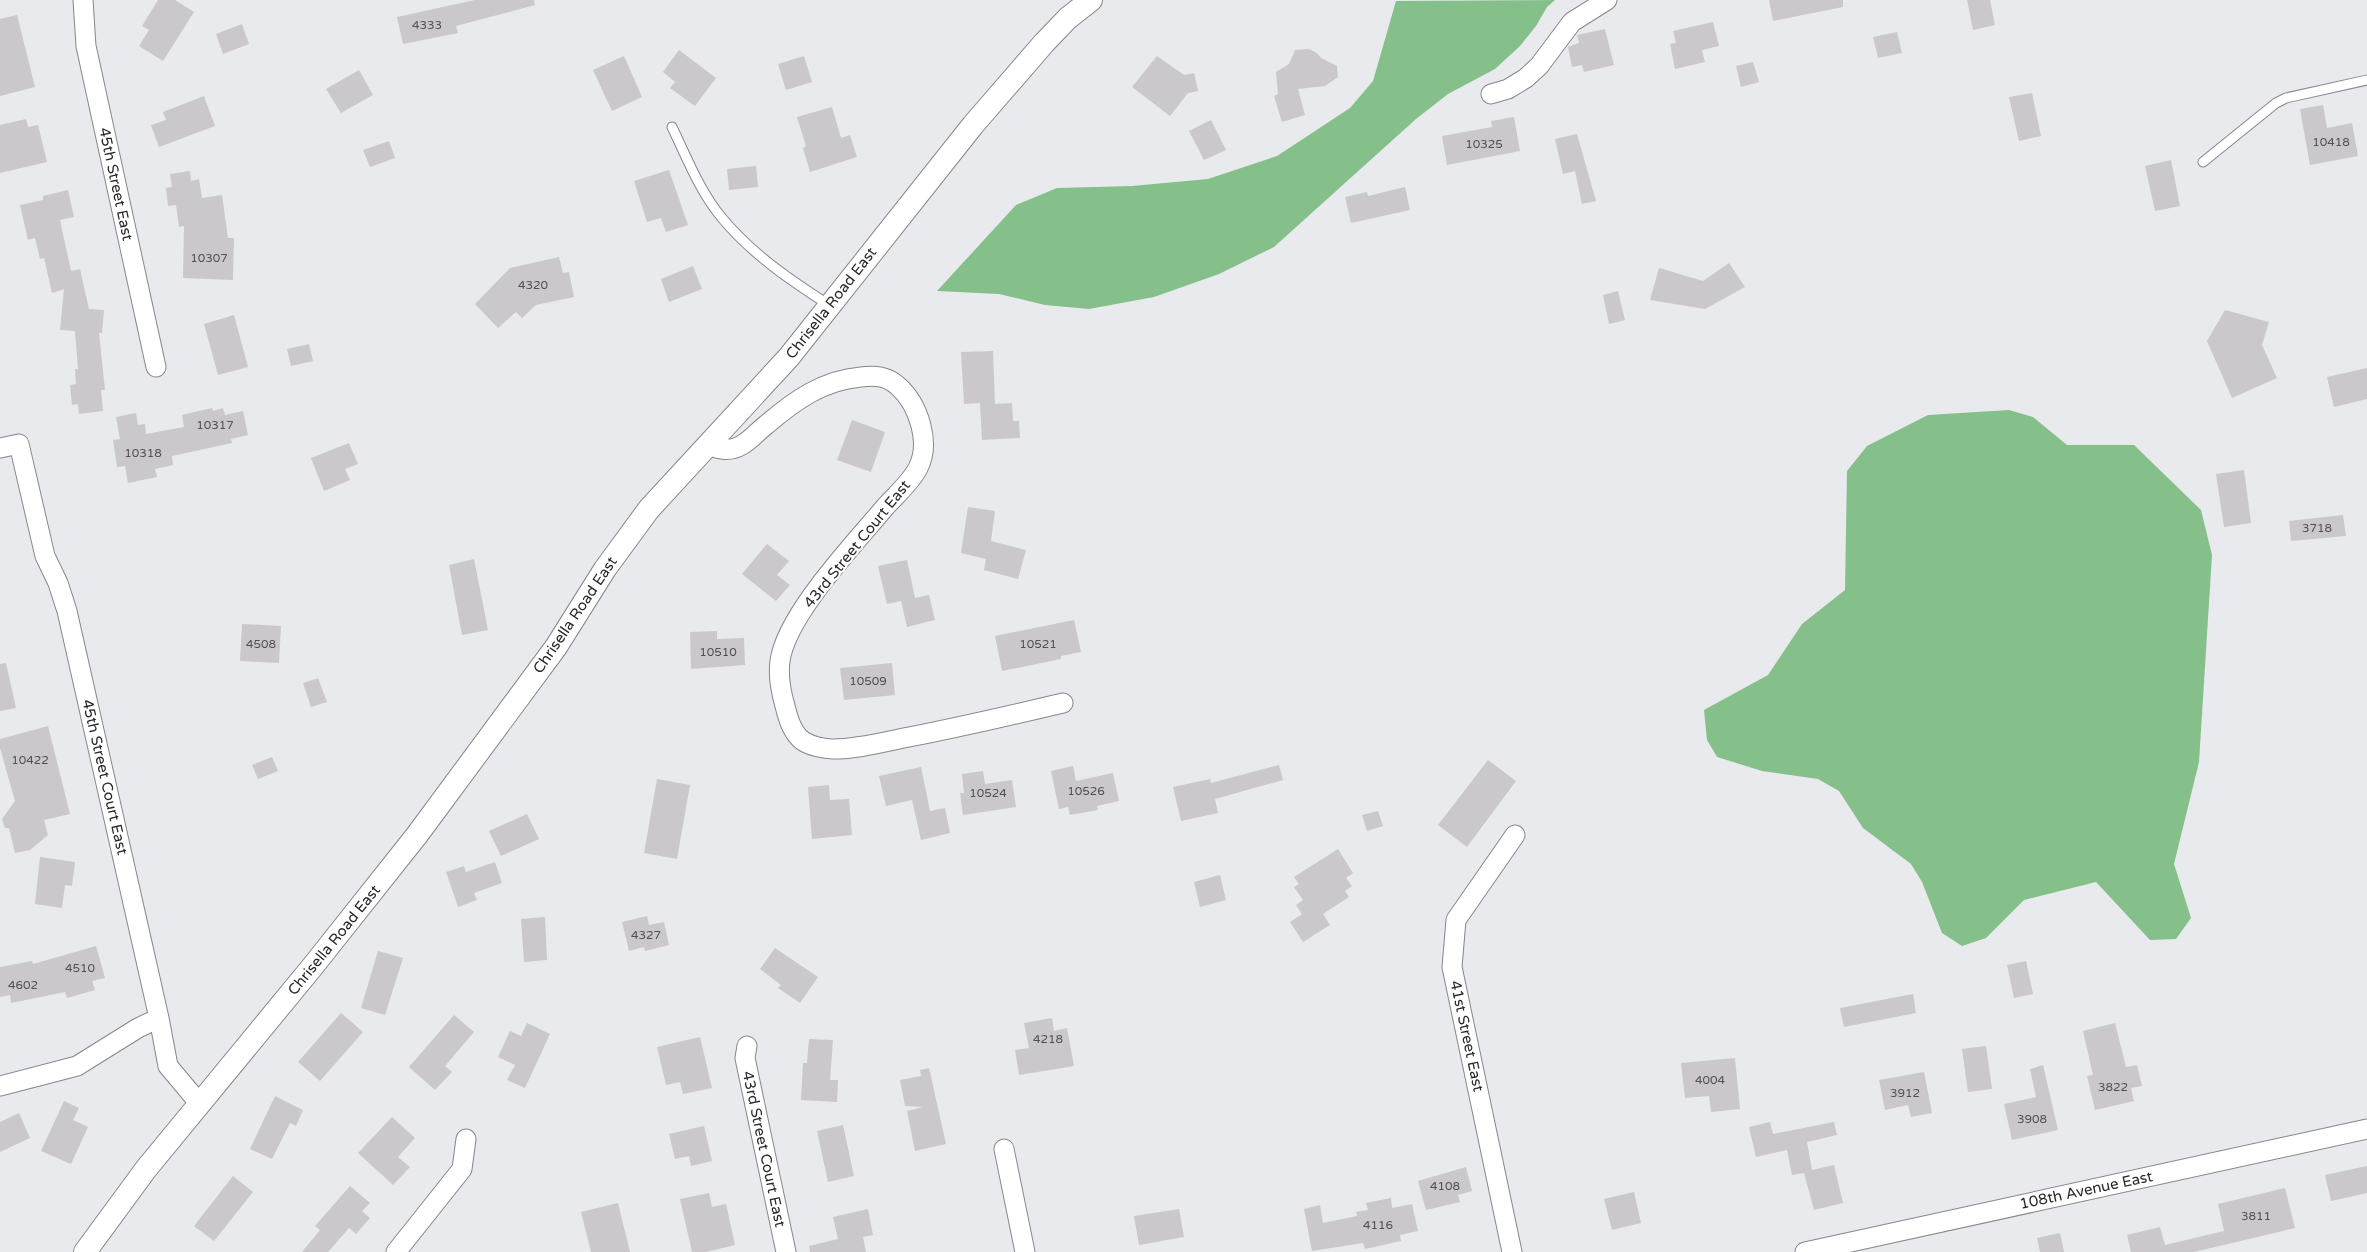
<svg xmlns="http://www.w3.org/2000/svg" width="2367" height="1252" viewBox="0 0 2367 1252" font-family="'Varela Round',sans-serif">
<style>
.forest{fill:#85c08b}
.building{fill:#cac8cb}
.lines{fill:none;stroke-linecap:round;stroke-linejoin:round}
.service-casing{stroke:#85878a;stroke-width:11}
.minor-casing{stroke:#85878a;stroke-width:21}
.tertiary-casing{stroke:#85878a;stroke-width:24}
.service{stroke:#fff;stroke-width:9}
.minor{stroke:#fff;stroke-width:19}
.tertiary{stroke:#fff;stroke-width:22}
.labels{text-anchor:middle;stroke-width:4;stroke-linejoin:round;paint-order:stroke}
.number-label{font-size:12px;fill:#505052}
.street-label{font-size:15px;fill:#272829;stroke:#fff}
</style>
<rect width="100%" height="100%" fill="#e8eaed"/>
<path class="forest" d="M 1555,0 L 1547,7 L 1536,26 L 1520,46 L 1495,69 L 1448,94 L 1416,119 L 1274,247 L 1219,274 L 1154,297 L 1089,309 L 1045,305 L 999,294 L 937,291 L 1016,205 L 1057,188 L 1132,186 L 1208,179 L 1277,156 L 1350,108 L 1373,81 L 1396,1 Z
M 2009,410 L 2033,417 L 2067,445 L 2134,445 L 2201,510 L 2212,555 L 2199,762 L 2174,864 L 2191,918 L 2176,939 L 2150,940 L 2096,882 L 2024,900 L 1986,938 L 1962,946 L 1942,933 L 1922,882 L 1911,864 L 1863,828 L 1839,791 L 1818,779 L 1762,771 L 1717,757 L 1707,740 L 1704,710 L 1768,675 L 1802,624 L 1845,590 L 1847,471 L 1867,446 L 1928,415 Z"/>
<path class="building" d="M 158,0 L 175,0 L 194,12 L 163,61 L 139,46 L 149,30 L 142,26 Z
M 475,0 L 534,0 L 535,5 L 456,26 L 458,33 L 403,44 L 397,17 Z
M 1769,0 L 1843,0 L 1843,7 L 1773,21 Z
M 1967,0 L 1990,0 L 1995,25 L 1973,30 Z
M 17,15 L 35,87 L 0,96 L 0,19 Z
M 1713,22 L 1719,46 L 1702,50 L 1705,62 L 1675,69 L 1670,44 L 1676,43 L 1673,31 Z
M 242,24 L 249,44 L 223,54 L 216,34 Z
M 1605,29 L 1614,65 L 1584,72 L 1582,65 L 1572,67 L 1568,47 L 1579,43 L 1577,35 Z
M 1897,32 L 1902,53 L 1878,58 L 1873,37 Z
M 1309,49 L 1317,53 L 1321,58 L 1337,66 L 1338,77 L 1325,86 L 1298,89 L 1305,115 L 1282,122 L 1274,96 L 1278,94 L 1276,72 L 1289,64 L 1295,50 Z
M 679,50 L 716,78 L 695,106 L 670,88 L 675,82 L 663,72 Z
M 624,56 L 642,97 L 612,111 L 593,70 Z
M 804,56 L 812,82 L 786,90 L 778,64 Z
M 1157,56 L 1184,75 L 1194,73 L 1198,91 L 1188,93 L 1170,116 L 1132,87 Z
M 1753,62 L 1759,82 L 1741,87 L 1736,66 Z
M 359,70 L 373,95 L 341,113 L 326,89 Z
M 2032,93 L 2041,136 L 2019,141 L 2009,97 Z
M 204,96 L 215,126 L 159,147 L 151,125 L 166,120 L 163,112 Z
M 2323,105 L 2327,128 L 2352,123 L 2358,156 L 2310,165 L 2300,109 Z
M 832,107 L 841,138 L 850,135 L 857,157 L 810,172 L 803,148 L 806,146 L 797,117 Z
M 1514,117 L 1520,151 L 1447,165 L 1442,136 L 1492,127 L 1491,121 Z
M 26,119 L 28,127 L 38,125 L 47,162 L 0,173 L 0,125 Z
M 1211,120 L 1226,150 L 1204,160 L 1189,131 Z
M 1577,134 L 1596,201 L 1582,204 L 1575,171 L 1563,174 L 1555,139 Z
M 389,141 L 395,158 L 370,167 L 363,150 Z
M 2171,160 L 2180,206 L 2155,211 L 2145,166 Z
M 756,166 L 758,187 L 729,190 L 727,169 Z
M 669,170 L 688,225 L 666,232 L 661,218 L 647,222 L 634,181 Z
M 190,171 L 191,181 L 199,179 L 202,198 L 222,195 L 228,238 L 234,238 L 233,280 L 183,278 L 184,226 L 179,227 L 176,205 L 168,206 L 166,188 L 172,187 L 170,174 Z
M 1405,187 L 1410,210 L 1351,223 L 1345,197 L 1367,192 L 1368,196 Z
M 68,190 L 74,217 L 60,220 L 71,271 L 80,269 L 89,309 L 104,310 L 102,333 L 99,333 L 105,390 L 101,390 L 103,411 L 79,414 L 78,404 L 72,405 L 70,385 L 76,384 L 75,369 L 78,369 L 75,331 L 60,330 L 64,289 L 52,293 L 44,258 L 40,259 L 35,238 L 28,240 L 20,205 L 43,200 L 43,196 Z
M 559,257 L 563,273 L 569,272 L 574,297 L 536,305 L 522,318 L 516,312 L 498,328 L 475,304 L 510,268 Z
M 1729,263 L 1745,287 L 1705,309 L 1650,300 L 1659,268 L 1703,281 Z
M 693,266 L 702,289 L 669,302 L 661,279 Z
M 1618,291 L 1625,320 L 1609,324 L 1603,295 Z
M 2225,310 L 2269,322 L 2262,345 L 2277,378 L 2232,398 L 2207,341 Z
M 234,315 L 248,367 L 218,375 L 204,324 Z
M 309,344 L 313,361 L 291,366 L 287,349 Z
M 993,351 L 995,404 L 1012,403 L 1013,421 L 1019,421 L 1020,438 L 982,440 L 980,403 L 964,404 L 961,352 Z
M 2367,368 L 2367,399 L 2334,407 L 2327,377 Z
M 212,408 L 213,411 L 223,408 L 225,415 L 243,411 L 248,435 L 231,439 L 232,443 L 172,456 L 173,465 L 155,469 L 157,477 L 128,483 L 125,466 L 117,467 L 113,440 L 120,439 L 116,417 L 136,413 L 138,425 L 145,424 L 146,434 L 184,427 L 182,415 Z
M 852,420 L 885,432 L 871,472 L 837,460 Z
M 349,443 L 358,464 L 345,469 L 350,480 L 324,491 L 311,458 Z
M 2244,470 L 2251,523 L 2224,527 L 2216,474 Z
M 968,507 L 995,511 L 991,541 L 1026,550 L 1018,579 L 984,570 L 986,559 L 961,553 Z
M 2343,515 L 2346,536 L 2291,541 L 2289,521 Z
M 767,544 L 789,561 L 777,575 L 790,585 L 776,601 L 742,574 Z
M 474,559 L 488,630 L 462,635 L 449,565 Z
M 907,560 L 915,598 L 929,595 L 935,620 L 907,627 L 901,601 L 887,604 L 878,566 Z
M 1074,620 L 1081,652 L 1061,656 L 1061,659 L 1002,671 L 995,636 Z
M 242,624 L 281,626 L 279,663 L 240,661 Z
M 717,631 L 717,639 L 744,638 L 745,665 L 691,669 L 690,632 Z
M 6,663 L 16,708 L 0,711 L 0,664 Z
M 892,663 L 895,695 L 844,700 L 840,668 Z
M 318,678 L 327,702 L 311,707 L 303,683 Z
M 48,726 L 70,814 L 44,820 L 48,835 L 30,850 L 15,853 L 9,828 L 5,828 L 2,819 L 15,801 L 0,748 L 0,739 Z
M 272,757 L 278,771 L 258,779 L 252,765 Z
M 1488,760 L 1516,781 L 1467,847 L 1438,825 Z
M 1279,765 L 1283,780 L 1215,799 L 1218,813 L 1181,821 L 1173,787 L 1210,779 L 1211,783 Z
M 1073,766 L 1076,781 L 1113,773 L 1119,801 L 1097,806 L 1098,810 L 1070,815 L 1068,807 L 1059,809 L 1051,771 Z
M 921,767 L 930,811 L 945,808 L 950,833 L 921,840 L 912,800 L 886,806 L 879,776 Z
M 983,771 L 985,784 L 1012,780 L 1016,807 L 963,815 L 960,793 L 964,793 L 962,774 Z
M 657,779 L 690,785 L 677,859 L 644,853 Z
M 829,785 L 830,800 L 849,799 L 852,835 L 812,839 L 808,787 Z
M 1378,811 L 1383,826 L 1367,831 L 1362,815 Z
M 527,814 L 539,839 L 501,856 L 489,831 Z
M 1338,849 L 1353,873 L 1346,878 L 1352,886 L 1345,891 L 1349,897 L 1323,914 L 1330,925 L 1303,942 L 1290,922 L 1302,914 L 1296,905 L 1303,900 L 1294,887 L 1299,884 L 1294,877 Z
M 40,857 L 75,862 L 72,886 L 65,885 L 62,908 L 35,904 Z
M 495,862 L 502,883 L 474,893 L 477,900 L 458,907 L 446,872 L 464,866 L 466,872 Z
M 1220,875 L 1226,900 L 1200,907 L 1194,882 Z
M 647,916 L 649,925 L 664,922 L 669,945 L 645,951 L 644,947 L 629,951 L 622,922 Z
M 545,917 L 547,960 L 524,962 L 521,919 Z
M 96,946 L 105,978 L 92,981 L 95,990 L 67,998 L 65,992 L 11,1003 L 10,995 L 0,997 L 0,967 L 32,961 L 33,964 Z
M 775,948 L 818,977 L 800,1003 L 778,988 L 781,985 L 760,969 Z
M 378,951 L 403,958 L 385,1015 L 361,1008 Z
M 2026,961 L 2033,994 L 2014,998 L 2007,965 Z
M 1913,994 L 1916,1013 L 1844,1027 L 1840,1008 Z
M 341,1013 L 363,1032 L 320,1081 L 298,1062 Z
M 454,1015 L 474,1032 L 445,1066 L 452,1072 L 435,1090 L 409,1067 Z
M 1052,1018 L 1054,1031 L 1067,1028 L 1074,1066 L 1019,1075 L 1015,1050 L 1029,1048 L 1024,1023 Z
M 527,1023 L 550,1034 L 525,1088 L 507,1080 L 515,1065 L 498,1057 L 510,1031 L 521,1036 Z
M 2115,1023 L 2126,1067 L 2137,1065 L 2142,1086 L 2131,1088 L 2134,1101 L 2095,1110 L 2087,1076 L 2093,1075 L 2083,1031 Z
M 700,1037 L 712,1088 L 683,1094 L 680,1082 L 666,1085 L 657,1047 Z
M 809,1039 L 833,1040 L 830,1080 L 838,1080 L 837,1102 L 801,1100 L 803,1063 L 807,1063 Z
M 1986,1046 L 1992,1089 L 1968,1092 L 1962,1049 Z
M 1735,1058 L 1740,1109 L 1711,1112 L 1709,1096 L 1685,1098 L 1681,1063 Z
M 2043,1065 L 2058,1130 L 2012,1140 L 2004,1104 L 2036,1097 L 2030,1069 Z
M 929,1068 L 946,1144 L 915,1151 L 907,1111 L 923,1107 L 905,1106 L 900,1080 L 921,1076 L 920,1070 Z
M 1924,1072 L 1932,1113 L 1911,1117 L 1908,1105 L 1885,1110 L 1879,1080 Z
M 275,1096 L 303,1110 L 296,1126 L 290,1123 L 272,1159 L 250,1149 Z
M 64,1101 L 79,1108 L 73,1120 L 88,1127 L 71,1164 L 41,1151 Z
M 19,1113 L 30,1138 L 0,1152 L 0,1122 Z
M 392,1117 L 415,1138 L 398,1157 L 410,1167 L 393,1185 L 358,1153 Z
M 1770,1122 L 1773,1134 L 1834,1122 L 1837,1135 L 1807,1142 L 1812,1170 L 1834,1165 L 1843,1203 L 1814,1210 L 1804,1173 L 1792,1175 L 1787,1150 L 1756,1157 L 1749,1127 Z
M 843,1125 L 854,1176 L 828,1182 L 817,1131 Z
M 704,1126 L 712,1161 L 691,1166 L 689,1156 L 675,1159 L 669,1134 Z
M 2367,1166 L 2367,1193 L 2331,1201 L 2325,1175 Z
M 1466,1167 L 1472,1191 L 1458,1195 L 1460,1202 L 1426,1210 L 1418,1181 Z
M 233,1176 L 253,1192 L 214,1241 L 194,1226 Z
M 350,1186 L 370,1203 L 362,1211 L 370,1218 L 356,1234 L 349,1228 L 328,1252 L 302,1252 L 320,1230 L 315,1226 Z
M 2285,1188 L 2295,1228 L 2194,1252 L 2131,1252 L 2127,1235 L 2160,1227 L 2165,1245 L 2224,1231 L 2218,1204 Z
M 1634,1192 L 1641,1223 L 1612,1230 L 1604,1199 Z
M 709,1193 L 712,1207 L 726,1204 L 735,1245 L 706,1252 L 692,1252 L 680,1199 Z
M 1391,1198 L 1392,1208 L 1412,1204 L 1418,1231 L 1400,1235 L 1401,1241 L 1365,1249 L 1363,1243 L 1312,1251 L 1304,1209 L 1320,1205 L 1323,1223 L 1357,1216 L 1356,1212 L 1368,1210 L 1366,1203 Z
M 618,1203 L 630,1252 L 591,1252 L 581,1212 Z
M 868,1209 L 873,1235 L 863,1237 L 866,1252 L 810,1252 L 809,1246 L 838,1239 L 833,1217 Z
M 1179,1209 L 1184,1237 L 1139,1245 L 1134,1216 Z
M 2060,1233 L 2064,1252 L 2040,1252 L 2037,1238 Z"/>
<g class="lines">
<defs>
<path id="service" d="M 672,127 C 687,158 700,192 722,218 C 752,254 790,280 829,305
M 2203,162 L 2276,103 L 2286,98 L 2367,80"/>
<path id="minor" d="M 83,0 L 86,46 L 156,367
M 1491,94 L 1508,89 L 1526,78 L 1539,66 L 1572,22 L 1607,0
M 708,445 C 720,450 730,452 742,445 C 751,440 758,431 766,425 C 794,401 823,380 861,377 C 875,375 887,376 898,386 C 919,405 931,443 918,468 C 911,482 896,495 886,506 C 856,542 786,615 780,661 C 778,675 781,692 785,706 C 788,718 792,733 803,741 C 811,746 824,749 833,749 C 858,749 884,742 909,737 C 960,727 1012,715 1063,703
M 0,448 L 19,444 L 45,556 L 58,583 L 67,611 L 159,1018 L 168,1066 L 199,1103
M 747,1046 L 745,1058 L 786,1252
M 0,1086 L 77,1066 L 138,1028 L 159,1018
M 1004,1149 L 1025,1252
M 396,1252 L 462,1169 L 466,1139
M 1512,1252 L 1452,967 L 1456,920 L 1515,835
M 1805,1252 L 2367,1129"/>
<path id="tertiary" d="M 85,1252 L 146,1169 L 313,966 L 417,835 L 556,647 L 605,569 L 649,509 L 789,357 L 973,125 L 1044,43 L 1068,18 L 1091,0"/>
</defs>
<use href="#service" class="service-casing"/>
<use href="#minor" class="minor-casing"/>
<use href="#tertiary" class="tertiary-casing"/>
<use href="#service" class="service"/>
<use href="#minor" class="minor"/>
<use href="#tertiary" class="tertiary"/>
</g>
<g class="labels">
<g class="number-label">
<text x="427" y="29">4333</text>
<text x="2331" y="146">10418</text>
<text x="1484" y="148">10325</text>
<text x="209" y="262">10307</text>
<text x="533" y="289">4320</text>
<text x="215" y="429">10317</text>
<text x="143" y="457">10318</text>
<text x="2317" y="532">3718</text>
<text x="261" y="648">4508</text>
<text x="1038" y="648">10521</text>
<text x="718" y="656">10510</text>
<text x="868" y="685">10509</text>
<text x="30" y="764">10422</text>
<text x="1086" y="795">10526</text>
<text x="988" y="797">10524</text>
<text x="646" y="939">4327</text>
<text x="80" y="972">4510</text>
<text x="23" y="989">4602</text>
<text x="1048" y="1043">4218</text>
<text x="1710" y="1084">4004</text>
<text x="2113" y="1091">3822</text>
<text x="1905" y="1097">3912</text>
<text x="2032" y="1123">3908</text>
<text x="1445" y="1190">4108</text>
<text x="2256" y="1220">3811</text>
<text x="1378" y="1229">4116</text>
</g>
<g class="street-label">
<text transform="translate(116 184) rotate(78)" y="5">45th Street East</text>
<text transform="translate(831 303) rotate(-52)" y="5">Chrisella Road East</text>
<text transform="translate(857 544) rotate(-51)" y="5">43rd Street Court East</text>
<text transform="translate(575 615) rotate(-56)" y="5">Chrisella Road East</text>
<text transform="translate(105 777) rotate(77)" y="5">45th Street Court East</text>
<text transform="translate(334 940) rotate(-51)" y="5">Chrisella Road East</text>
<text transform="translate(1467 1036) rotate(78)" y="5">41st Street East</text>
<text transform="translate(764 1149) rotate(78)" y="5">43rd Street Court East</text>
<text transform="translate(2086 1190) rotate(-12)" y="5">108th Avenue East</text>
</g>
</g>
</svg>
